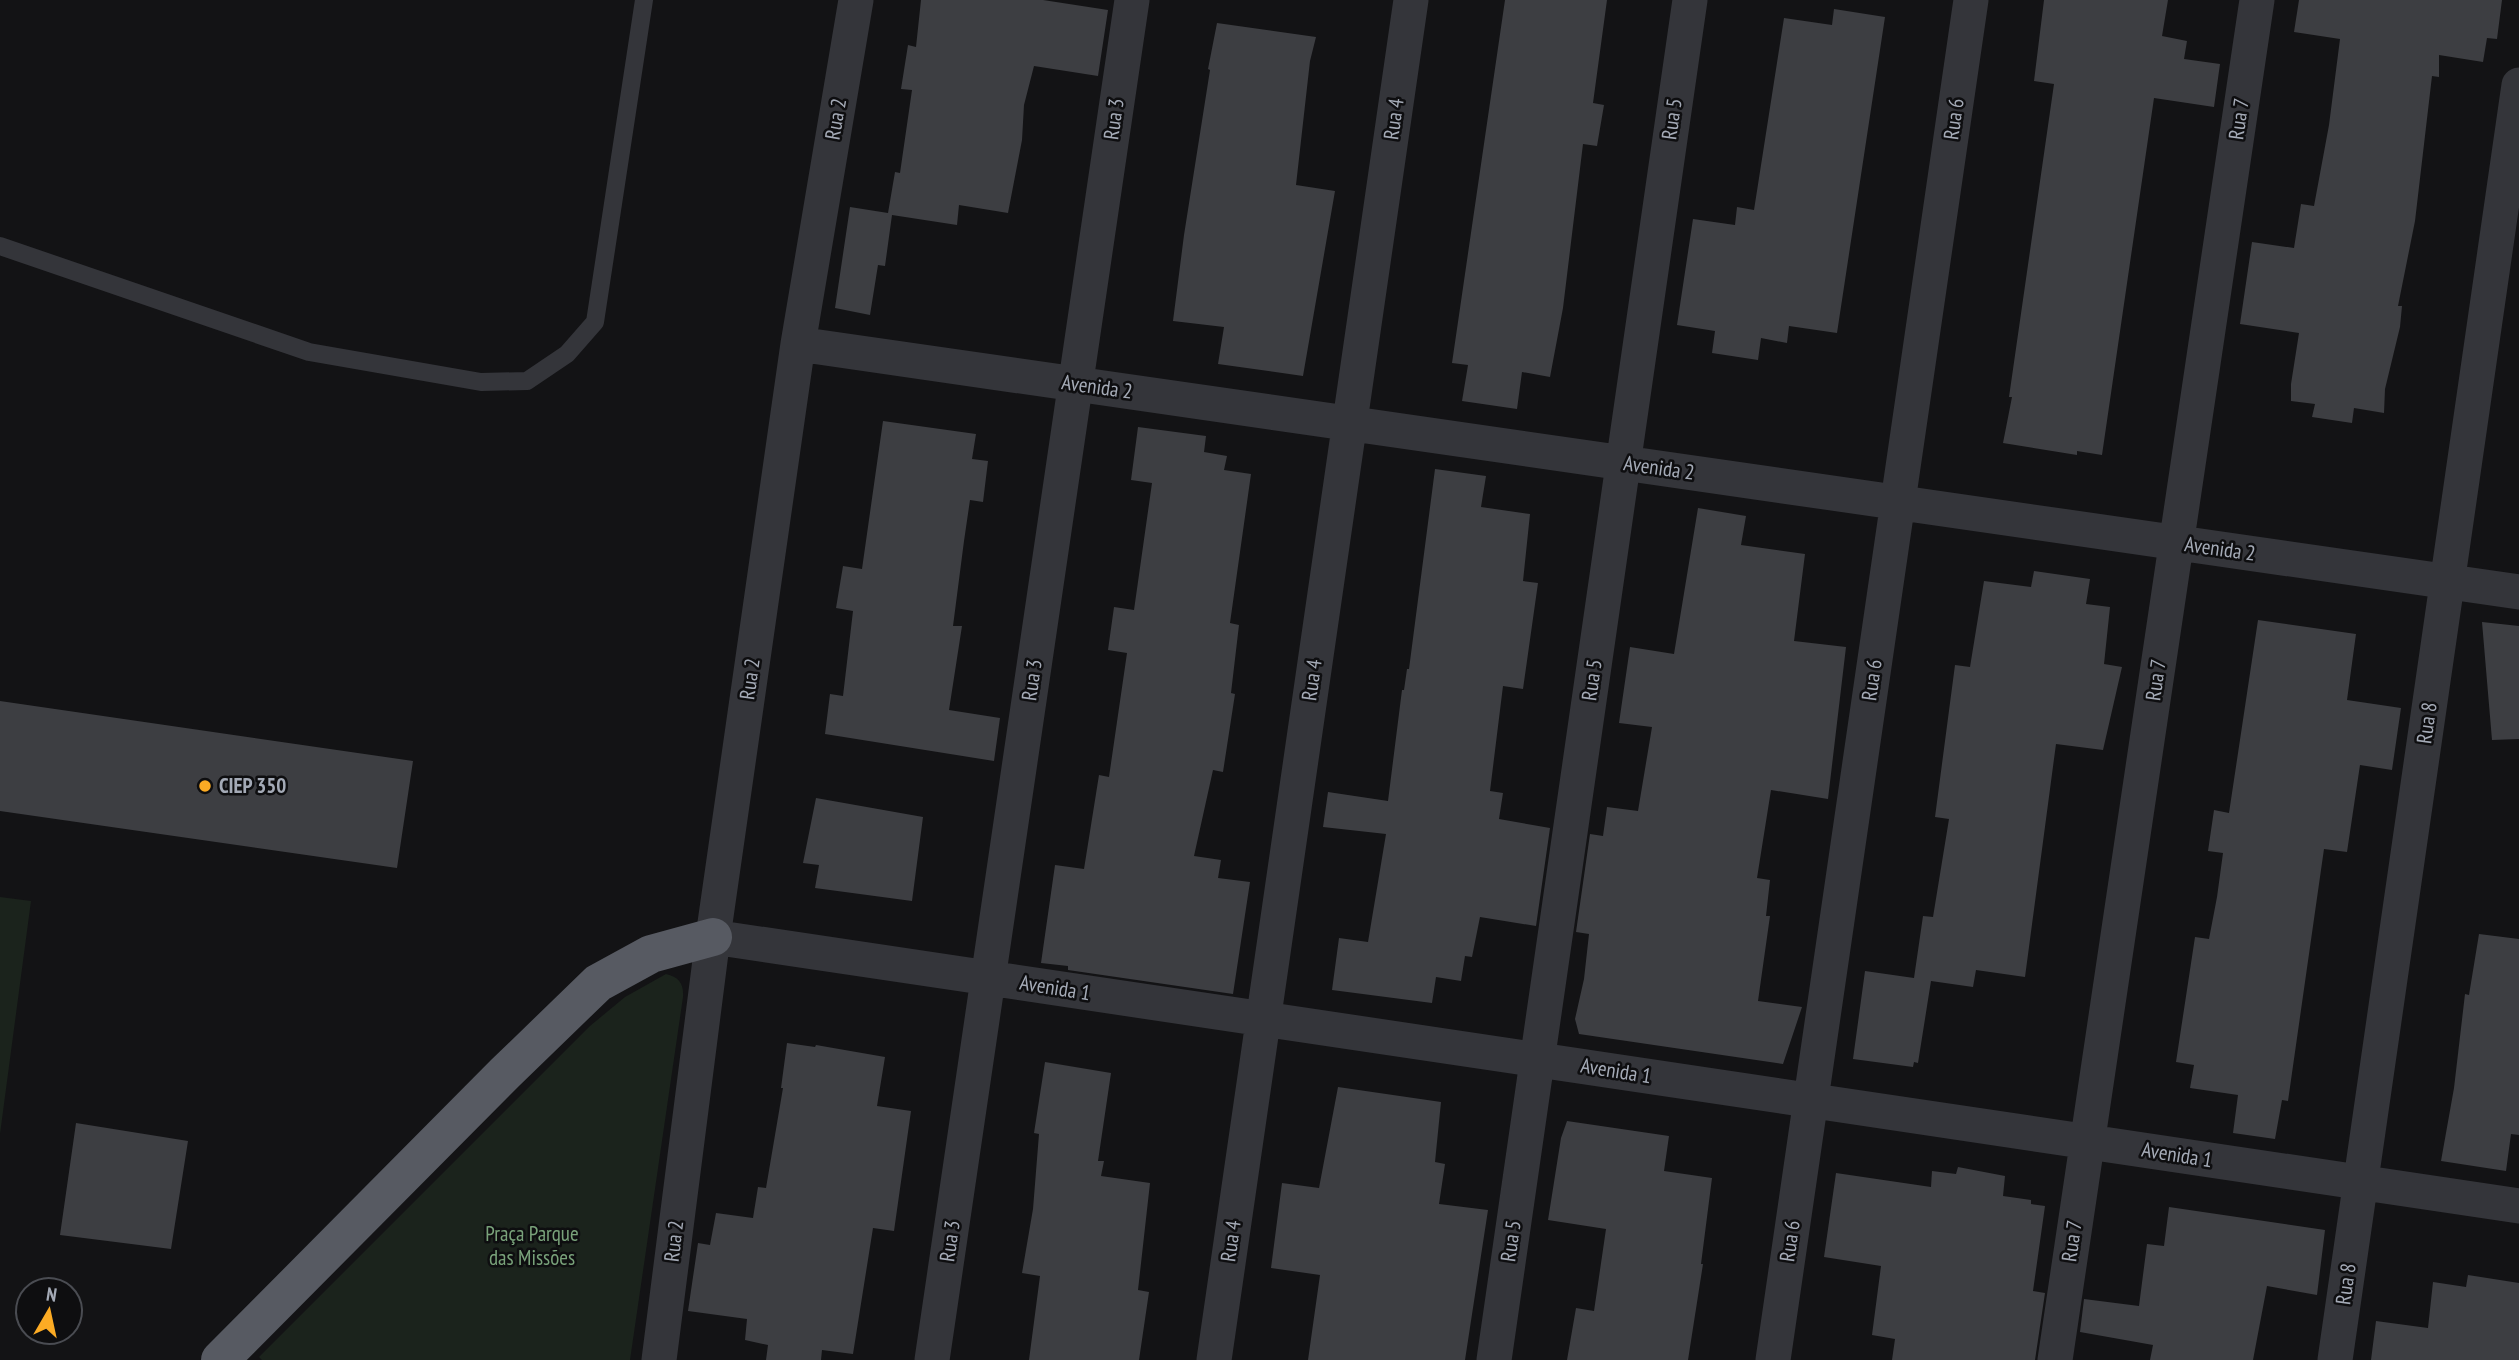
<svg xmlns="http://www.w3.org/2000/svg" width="2519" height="1360" viewBox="0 0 2519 1360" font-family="'PT Sans Narrow',sans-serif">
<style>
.green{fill:#1b231c}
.building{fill:#3d3e42}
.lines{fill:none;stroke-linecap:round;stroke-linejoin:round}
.service{stroke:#34353a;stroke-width:18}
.minor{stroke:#34353a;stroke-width:35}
.trunk{stroke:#575a62;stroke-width:38}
.poi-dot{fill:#fcab24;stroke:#0e0e10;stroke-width:2.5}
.labels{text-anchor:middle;stroke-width:5;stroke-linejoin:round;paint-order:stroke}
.street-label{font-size:21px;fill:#a4aab6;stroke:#0e0e10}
.poi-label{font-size:21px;font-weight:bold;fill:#a4aab6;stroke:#0e0e10;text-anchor:start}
.park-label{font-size:21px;fill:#79a27a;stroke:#0e0e10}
</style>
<rect width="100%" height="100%" fill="#131315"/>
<path class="green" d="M 0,897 L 31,901 L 0,1134 Z
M 666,974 C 679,977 684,984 683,997 L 630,1360 L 262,1360 L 259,1357 L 590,1026 L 625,997 Z"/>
<path class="building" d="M 921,0 L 1043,0 L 1108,10 L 1098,76 L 1034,66 L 1024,105 L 1022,140 L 1008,213 L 959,205 L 957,225 L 892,215 L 885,266 L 878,265 L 870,315 L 835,308 L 850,207 L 888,213 L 895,172 L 900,173 L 912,90 L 901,89 L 908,45 L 916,47 Z
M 1505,0 L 1607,0 L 1593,103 L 1604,105 L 1597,146 L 1583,144 L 1563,308 L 1550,377 L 1522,372 L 1517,409 L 1462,401 L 1468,365 L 1452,363 Z
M 2044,0 L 2168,0 L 2162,36 L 2187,41 L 2184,59 L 2220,64 L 2214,107 L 2154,98 L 2102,455 L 2077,451 L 2077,455 L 2003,443 L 2012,397 L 2009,397 L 2054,84 L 2034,81 Z
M 2299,0 L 2502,0 L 2497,39 L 2487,38 L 2483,62 L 2439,55 L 2439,77 L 2432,76 L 2415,221 L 2398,306 L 2402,306 L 2400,327 L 2385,389 L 2384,413 L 2354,408 L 2352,423 L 2312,417 L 2315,404 L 2291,401 L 2291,384 L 2299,333 L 2240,324 L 2252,242 L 2294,248 L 2301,204 L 2314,206 L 2329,125 L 2340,39 L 2294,32 Z
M 1834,9 L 1885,17 L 1837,333 L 1789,326 L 1787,343 L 1761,338 L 1758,360 L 1712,353 L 1715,331 L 1677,325 L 1693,219 L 1735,225 L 1737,207 L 1754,210 L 1784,18 L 1832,25 Z
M 1217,23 L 1316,37 L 1310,61 L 1296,185 L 1335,191 L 1303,376 L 1218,364 L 1224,327 L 1173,321 L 1184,235 L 1210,70 L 1208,69 Z
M 883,421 L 976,434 L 972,459 L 988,461 L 983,502 L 970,500 L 964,541 L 953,626 L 962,626 L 949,710 L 1000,718 L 994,761 L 825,734 L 830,694 L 843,696 L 853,611 L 836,608 L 843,566 L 862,569 Z
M 1138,427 L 1206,436 L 1204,452 L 1227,456 L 1224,470 L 1251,474 L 1230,623 L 1239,625 L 1231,693 L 1235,694 L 1223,772 L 1213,770 L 1194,856 L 1221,860 L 1218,878 L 1250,882 L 1233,994 L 1068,970 L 1068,966 L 1041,963 L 1055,865 L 1084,869 L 1099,775 L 1109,777 L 1127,653 L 1108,650 L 1114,607 L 1134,610 L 1152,483 L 1131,480 Z
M 1435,469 L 1486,476 L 1481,507 L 1530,514 L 1523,581 L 1538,583 L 1523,689 L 1503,686 L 1490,791 L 1503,793 L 1499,819 L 1550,828 L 1536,926 L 1480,917 L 1472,957 L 1465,956 L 1461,981 L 1436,977 L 1432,1003 L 1332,990 L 1339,938 L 1368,942 L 1386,834 L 1323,827 L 1328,792 L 1388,801 L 1402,690 L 1404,690 L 1407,669 L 1409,669 Z
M 1698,508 L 1746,516 L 1741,545 L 1805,554 L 1794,641 L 1846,647 L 1828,799 L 1771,790 L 1757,878 L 1770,880 L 1766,916 L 1770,916 L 1758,1001 L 1802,1007 L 1783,1064 L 1579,1034 L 1575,1019 L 1584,979 L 1589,934 L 1576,932 L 1590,834 L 1603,836 L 1607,807 L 1638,811 L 1652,727 L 1619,723 L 1630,647 L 1674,654 Z
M 2034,571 L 2090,579 L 2086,604 L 2110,607 L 2104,664 L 2122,667 L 2103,750 L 2056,744 L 2025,977 L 1976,970 L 1973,987 L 1931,981 L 1918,1063 L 1914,1062 L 1913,1067 L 1853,1059 L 1865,971 L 1914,978 L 1923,916 L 1933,917 L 1949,819 L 1935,817 L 1955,665 L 1970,667 L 1984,581 L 2031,587 Z
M 2258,620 L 2356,634 L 2347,700 L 2401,708 L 2392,770 L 2360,765 L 2347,852 L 2324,849 L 2288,1101 L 2282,1100 L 2275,1139 L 2233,1133 L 2238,1095 L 2190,1088 L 2194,1065 L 2176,1062 L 2195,937 L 2209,939 L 2217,897 L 2223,853 L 2208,851 L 2214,810 L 2229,813 Z
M 2482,622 L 2519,626 L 2519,739 L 2492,740 Z
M 0,701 L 413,761 L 397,868 L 0,811 Z
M 816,798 L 923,817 L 912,901 L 815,888 L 819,865 L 803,863 Z
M 2479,934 L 2519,939 L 2519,1135 L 2511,1134 L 2506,1171 L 2441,1161 L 2454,1088 L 2465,994 L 2469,995 Z
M 787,1043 L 815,1047 L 816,1045 L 885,1057 L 877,1106 L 911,1111 L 894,1231 L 873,1228 L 853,1354 L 822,1350 L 821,1360 L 766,1360 L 768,1345 L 745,1340 L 747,1319 L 688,1311 L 698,1243 L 710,1245 L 716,1213 L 753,1218 L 758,1187 L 766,1188 L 783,1088 L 781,1088 Z
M 1045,1062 L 1111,1073 L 1098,1161 L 1104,1161 L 1101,1176 L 1150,1183 L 1138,1290 L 1149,1292 L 1139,1360 L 1029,1360 L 1040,1276 L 1022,1273 L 1033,1209 L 1039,1134 L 1034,1133 Z
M 1338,1087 L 1441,1102 L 1435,1162 L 1445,1164 L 1439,1204 L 1488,1210 L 1465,1360 L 1308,1360 L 1320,1275 L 1271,1268 L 1282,1183 L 1319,1188 Z
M 1567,1121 L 1669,1136 L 1664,1171 L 1712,1178 L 1701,1264 L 1703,1264 L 1688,1360 L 1567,1360 L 1576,1308 L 1594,1311 L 1606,1229 L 1548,1220 L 1561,1138 Z
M 76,1123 L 188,1141 L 171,1249 L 60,1235 Z
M 1958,1167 L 2005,1176 L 2003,1196 L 2031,1200 L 2031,1204 L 2045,1206 L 2033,1291 L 2045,1293 L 2035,1360 L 1892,1360 L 1895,1339 L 1872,1335 L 1881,1266 L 1824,1257 L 1836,1173 L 1931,1187 L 1932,1171 L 1956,1174 Z
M 2169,1207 L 2325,1230 L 2317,1295 L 2267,1286 L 2253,1360 L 2150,1360 L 2153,1345 L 2080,1332 L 2084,1299 L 2139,1306 L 2147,1244 L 2164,1246 Z
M 2468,1275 L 2519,1283 L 2519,1360 L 2371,1360 L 2376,1321 L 2428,1328 L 2433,1282 L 2466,1287 Z"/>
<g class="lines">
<path class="service" d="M 0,246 L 309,352 L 481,382 L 527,381 L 567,354 L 595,322 L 644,0"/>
<path class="minor" d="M 798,344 L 2519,592
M 713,937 L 2519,1206
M 659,1360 L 713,937 L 798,344 L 856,0
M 932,1360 L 1132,0
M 1214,1360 L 1411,0
M 1494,1360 L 1690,0
M 1773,1360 L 1971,0
M 2055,1360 L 2257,0
M 2335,1360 L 2519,85"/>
<path class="trunk" d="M 220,1360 L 505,1073 L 598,983 L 651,954 L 713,937"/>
</g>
<circle class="poi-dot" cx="205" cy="786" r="7"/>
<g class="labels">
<g class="street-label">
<text transform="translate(836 119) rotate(-80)" y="7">Rua 2</text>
<text transform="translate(1114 119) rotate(-82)" y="7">Rua 3</text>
<text transform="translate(1394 119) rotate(-82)" y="7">Rua 4</text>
<text transform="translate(1672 119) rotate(-82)" y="7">Rua 5</text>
<text transform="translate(1954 119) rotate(-82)" y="7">Rua 6</text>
<text transform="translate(2239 119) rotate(-82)" y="7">Rua 7</text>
<text transform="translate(1097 387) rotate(8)" y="7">Avenida 2</text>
<text transform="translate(1659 468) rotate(8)" y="7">Avenida 2</text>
<text transform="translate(2220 549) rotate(8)" y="7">Avenida 2</text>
<text transform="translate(750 679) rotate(-82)" y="7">Rua 2</text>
<text transform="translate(1032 680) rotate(-82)" y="7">Rua 3</text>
<text transform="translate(1312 680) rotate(-82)" y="7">Rua 4</text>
<text transform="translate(1592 680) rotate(-82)" y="7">Rua 5</text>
<text transform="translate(1872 680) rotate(-82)" y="7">Rua 6</text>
<text transform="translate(2156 680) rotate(-82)" y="7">Rua 7</text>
<text transform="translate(2427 723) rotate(-82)" y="7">Rua 8</text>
<text transform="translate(1055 988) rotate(9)" y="7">Avenida 1</text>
<text transform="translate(1616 1071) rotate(9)" y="7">Avenida 1</text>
<text transform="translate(2177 1155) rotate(9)" y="7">Avenida 1</text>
<text transform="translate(674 1241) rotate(-83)" y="7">Rua 2</text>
<text transform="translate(950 1241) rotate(-82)" y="7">Rua 3</text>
<text transform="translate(1231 1241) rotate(-82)" y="7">Rua 4</text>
<text transform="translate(1511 1241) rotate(-82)" y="7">Rua 5</text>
<text transform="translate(1790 1241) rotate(-82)" y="7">Rua 6</text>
<text transform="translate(2072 1241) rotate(-82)" y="7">Rua 7</text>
<text transform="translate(2346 1284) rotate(-82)" y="7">Rua 8</text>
</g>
<g class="poi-label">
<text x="219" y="793">CIEP 350</text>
</g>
<g class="park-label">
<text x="532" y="1241">Praça Parque<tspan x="532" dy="24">das Missões</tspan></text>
</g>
</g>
<g transform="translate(49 1311) rotate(9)"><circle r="33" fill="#0e0e10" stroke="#4a4c52" stroke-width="2"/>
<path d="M0-5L12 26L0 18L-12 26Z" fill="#fcab24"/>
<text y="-10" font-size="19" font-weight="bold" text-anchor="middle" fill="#a4aab6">N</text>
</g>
</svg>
